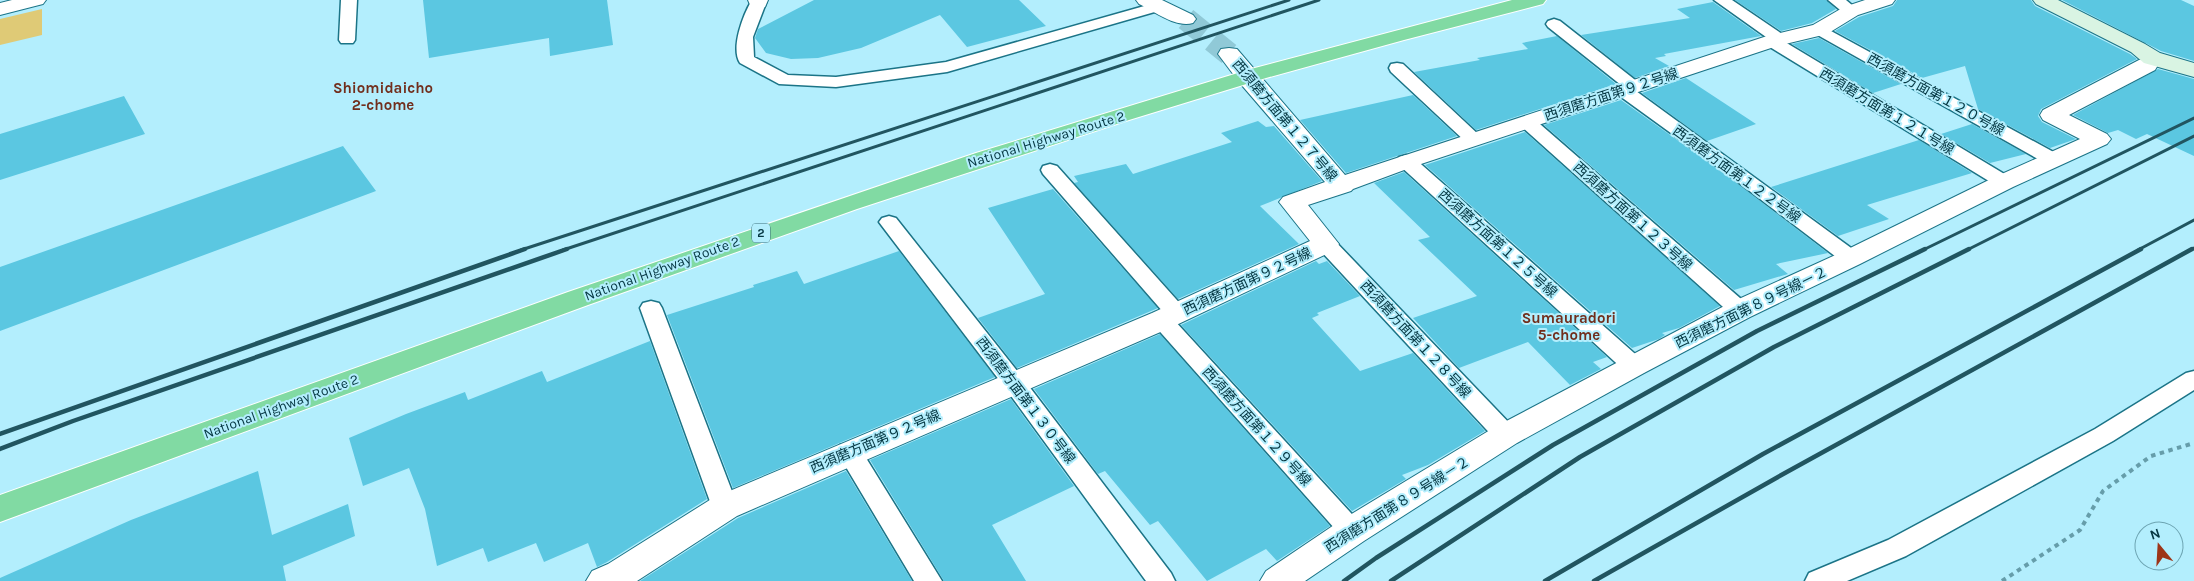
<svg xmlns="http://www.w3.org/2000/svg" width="2194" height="581" viewBox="0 0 2194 581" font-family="Karla,'Noto Sans JP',sans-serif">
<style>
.green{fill:#dfca76}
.building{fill:#5bc7e1}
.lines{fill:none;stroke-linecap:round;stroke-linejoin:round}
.street-tunnel{stroke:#90c9d7;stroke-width:23;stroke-dasharray:23 11;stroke-linecap:butt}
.lane-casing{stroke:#1b7487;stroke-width:3}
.street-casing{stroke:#1b7487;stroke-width:2}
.secondary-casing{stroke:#1b7487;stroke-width:2}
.highway-casing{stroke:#fff;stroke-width:2}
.path{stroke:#669daa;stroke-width:4;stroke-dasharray:4.5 4.5;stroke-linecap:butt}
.lane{fill:#fff;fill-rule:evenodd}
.street{fill:#fff;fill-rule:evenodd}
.secondary{fill:#d9f4e3;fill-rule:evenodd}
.highway{fill:#81daa3;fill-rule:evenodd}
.rail-far1{stroke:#215560;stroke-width:3}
.rail{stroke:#215560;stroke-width:4.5}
.labels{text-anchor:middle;stroke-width:4;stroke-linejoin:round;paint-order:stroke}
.shield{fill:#b3eefd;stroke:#386d79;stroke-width:1}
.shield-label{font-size:12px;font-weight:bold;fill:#043641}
.street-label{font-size:14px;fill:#043641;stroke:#b3eefd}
.neighbourhood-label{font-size:15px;font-weight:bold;fill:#712e1c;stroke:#b3eefd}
</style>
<rect width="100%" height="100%" fill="#b3eefd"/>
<path class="green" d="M 42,9 L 42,35 L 0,45 L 0,19 Z"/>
<path class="building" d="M 423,0 L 607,0 L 613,45 L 550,56 L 549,38 L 429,58 Z
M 814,0 L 1019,0 L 1046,26 L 967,47 L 940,15 L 861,48 L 818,58 L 791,59 L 766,53 L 755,38 L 758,29 Z
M 1735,0 L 1826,0 L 1836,9 L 1812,23 L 1781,31 Z
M 1897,0 L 2031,0 L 2035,6 L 2130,54 L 2137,59 L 2041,109 L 2038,116 L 2042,122 L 2076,139 L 2050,148 L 1978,109 L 1965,66 L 1922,78 L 1835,31 L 1859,17 L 1893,6 Z
M 2062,0 L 2181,0 L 2194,6 L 2194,61 L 2161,51 Z
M 1713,2 L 1761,36 L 1664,54 L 1666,56 L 1655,58 L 1669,66 L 1635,78 L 1581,35 L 1690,18 L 1677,9 Z
M 1557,36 L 1616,84 L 1476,130 L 1414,72 L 1480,60 L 1477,58 L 1528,49 L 1522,43 Z
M 1819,38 L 1901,84 L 1873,93 L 1792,44 Z
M 2158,69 L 2194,79 L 2194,156 L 2147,134 L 2136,139 L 2118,130 L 2108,133 L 2073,115 Z
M 1686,78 L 1756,124 L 1707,141 L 1642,93 Z
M 1413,95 L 1457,136 L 1346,173 L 1300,120 Z
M 124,96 L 145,134 L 0,180 L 0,134 Z
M 1621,100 L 1725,174 L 1828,253 L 1776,264 L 1788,274 L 1734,290 L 1544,125 Z
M 1258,121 L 1266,127 L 1274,126 L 1322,181 L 1260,206 L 1299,244 L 1178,299 L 1074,183 L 1078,182 L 1074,176 L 1126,164 L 1133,174 L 1232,142 L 1221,133 Z
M 1972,124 L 2026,154 L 1990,163 L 1941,134 Z
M 1525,132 L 1720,306 L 1679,328 L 1662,333 L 1665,335 L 1659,339 L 1632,348 L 1425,165 Z
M 1919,140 L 1972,173 L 1867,205 L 1889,219 L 1838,236 L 1771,187 Z
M 343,146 L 376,191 L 0,331 L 0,267 Z
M 1404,172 L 1607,357 L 1593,362 L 1601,369 L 1570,385 L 1528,342 L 1459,368 L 1413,318 L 1477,296 L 1418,240 L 1430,237 L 1374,183 Z
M 1053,189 L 1158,308 L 1017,368 L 978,318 L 1045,294 L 988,208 Z
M 899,251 L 995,377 L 733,488 L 667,315 L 754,287 L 753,285 L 797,271 L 804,284 Z
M 1316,261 L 1319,264 L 1327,261 L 1360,296 L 1317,313 L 1319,315 L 1312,318 L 1360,371 L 1413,353 L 1485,431 L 1428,465 L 1402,475 L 1406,479 L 1352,511 L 1181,325 Z
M 1160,334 L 1330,526 L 1277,561 L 1266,549 L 1207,581 L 1158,521 L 1150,525 L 1105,471 L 1098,474 L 1034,389 Z
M 650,341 L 707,499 L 607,562 L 597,567 L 588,543 L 544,562 L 536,543 L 488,562 L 483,548 L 437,566 L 425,509 L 409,468 L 363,486 L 349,438 L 406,414 L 465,392 L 468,400 L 542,371 L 547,382 Z
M 1011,399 L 1074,486 L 992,525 L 1026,581 L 944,581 L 870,460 Z
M 258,471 L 272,535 L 348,504 L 355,536 L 283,566 L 286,581 L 0,581 L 0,578 L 131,520 Z
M 846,471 L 912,581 L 640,581 L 738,518 Z"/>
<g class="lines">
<path class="street-tunnel" d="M 1186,19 L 1229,54"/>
<defs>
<path id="lane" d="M 341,0 L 357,0 L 355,40 L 353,43 L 341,43 L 339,40 Z
M 752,0 L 764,0 L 766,3 L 753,37 L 754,57 L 788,75 L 836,77 L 946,62 L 1155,3 L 1165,3 L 1168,6 L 1165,9 L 947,72 L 836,87 L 779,84 L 740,63 C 730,48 744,13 752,0 Z
M 1714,0 L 1732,0 L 1785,36 L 1787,39 L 1785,42 L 2011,178 L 2014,182 L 2011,186 L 2004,188 L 1997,186 L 1765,44 L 1763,41 L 1766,37 Z
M 1828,0 L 1846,0 L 1859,11 L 1857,14 L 1845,14 Z
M 1554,19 L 1560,21 L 1639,83 L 1642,87 L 1636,91 L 1858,253 L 1861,258 L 1858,263 L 1851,265 L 1844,263 L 1726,173 L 1617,94 L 1614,90 L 1621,85 L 1548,27 L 1546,24 L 1548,21 Z
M 1820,25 L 2059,155 L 2061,159 L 2059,163 L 2052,165 L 2045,163 L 1814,33 L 1812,30 L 1814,27 Z
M 1397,63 L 1403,64 L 1479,135 L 1482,139 L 1479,143 L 1473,144 L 1467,143 L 1391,72 L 1389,68 L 1391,64 Z
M 1527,117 L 1533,118 L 1748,305 L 1751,310 L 1748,315 L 1740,317 L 1732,315 L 1521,126 L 1518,122 L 1521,118 Z
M 1406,155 L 1413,157 L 1642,360 L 1645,366 L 1642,372 L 1634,374 L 1626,372 L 1399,165 L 1397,161 L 1399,157 Z
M 1050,164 L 1057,166 L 1184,308 L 1187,313 L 1184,318 L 1174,320 L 1361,524 L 1365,531 L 1361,538 L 1352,542 L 1343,538 L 1154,325 L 1151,320 L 1154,315 L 1164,313 L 1043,174 L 1041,170 L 1043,166 Z
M 889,216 L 896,218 L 1022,377 L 1171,573 L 1175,581 L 1146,581 L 1006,389 L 882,226 L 879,222 L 882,218 Z
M 1326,238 L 1333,239 L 1515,429 L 1518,435 L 1515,441 L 1506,444 L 1497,441 L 1319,249 L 1316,244 L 1319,239 Z
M 651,301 L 659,303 L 662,308 L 738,507 L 734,514 L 725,517 L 716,514 L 712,507 L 640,308 L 643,303 Z
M 2194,371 L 2194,390 L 2113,441 L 1906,556 L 1847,581 L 1805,581 L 1809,573 L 1888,540 L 2095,429 L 2186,373 Z
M 849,443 L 858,445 L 942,581 L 914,581 L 837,452 L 840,445 Z"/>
<path id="street" d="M 12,0 L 46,0 L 43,4 L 0,15 L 0,3 Z
M 748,0 L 768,0 L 765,7 L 758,9 L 751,7 Z
M 1136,0 L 1162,0 L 1193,15 L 1196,19 L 1193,23 C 1176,28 1155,12 1139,4 Z
M 1865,0 L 1895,0 L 1892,4 L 1858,15 L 1827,34 L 1777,46 L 1415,166 L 1353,189 L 1351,191 L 1308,205 L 1339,244 L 1335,250 L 1172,327 L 737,516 L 637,581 L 586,581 L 592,571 L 608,564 L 713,498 L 1152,313 L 1310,241 L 1279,202 L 1283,197 L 1325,182 L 1239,82 L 1218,54 L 1221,49 L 1229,48 L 1237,49 L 1345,175 L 1764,37 L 1813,25 L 1844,7 Z
M 2147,59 L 2155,60 L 2158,65 L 2155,70 L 2069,115 L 2107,134 L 2111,139 L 2107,144 L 2013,187 L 1860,264 L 1750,317 L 1644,373 L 1517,443 L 1364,541 L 1305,581 L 1260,581 L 1266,571 L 1340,521 L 1495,427 L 1730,303 L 1842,252 L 1995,177 L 2080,139 L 2043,120 L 2040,115 L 2043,110 L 2139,60 Z"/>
<path id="secondary" d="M 2033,0 L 2058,0 L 2145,44 L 2160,53 L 2194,63 L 2194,77 L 2144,63 L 2131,52 L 2036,4 Z"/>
<path id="highway" d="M 1512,0 L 1546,0 L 1543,4 L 1404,40 L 1266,78 L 1129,120 L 857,209 L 588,305 L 0,522 L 0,495 L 568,292 L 976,153 L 1251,69 Z"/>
</defs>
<use href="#lane" class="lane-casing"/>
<use href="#street" class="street-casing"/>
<use href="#secondary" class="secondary-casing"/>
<use href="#highway" class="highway-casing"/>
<path class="path" d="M 2002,581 L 2080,530 L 2103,491 L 2151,456 L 2194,443"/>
<use href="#lane" class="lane"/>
<use href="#street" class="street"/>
<use href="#secondary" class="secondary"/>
<use href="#highway" class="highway"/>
<path class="rail-far1" d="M 521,250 L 1289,0
M 563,250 L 1319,0
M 1923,250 L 2194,118
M 1967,250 L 2194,136
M 2138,250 L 2194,220
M 2190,250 L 2194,248"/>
<path class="rail" d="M 0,434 L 525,249
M 0,449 L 73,421 L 567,249
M 1344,581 L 1376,558 L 1553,445 L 1757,331 L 1925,249
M 1391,581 L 1580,457 L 1774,347 L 1969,249
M 1545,581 L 1763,454 L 2141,249
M 1594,581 L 1785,473 L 2192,249"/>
</g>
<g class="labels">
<rect class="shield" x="752" y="223.5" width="18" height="19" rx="4"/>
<g class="shield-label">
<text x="761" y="237">2</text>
</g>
<g class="street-label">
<text transform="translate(1611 94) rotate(-18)" y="5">西須磨方面第９２号線</text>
<text transform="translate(1936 94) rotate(29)" y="5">西須磨方面第１２０号線</text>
<text transform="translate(1887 111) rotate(31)" y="5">西須磨方面第１２１号線</text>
<text transform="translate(1285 120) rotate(50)" y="5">西須磨方面第１２７号線</text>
<text transform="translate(1046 139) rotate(-17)" y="5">National Highway Route 2</text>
<text transform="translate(1737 174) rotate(36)" y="5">西須磨方面第１２２号線</text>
<text transform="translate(1633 216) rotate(42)" y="5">西須磨方面第１２３号線</text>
<text transform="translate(1498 243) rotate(42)" y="5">西須磨方面第１２５号線</text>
<text transform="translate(662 268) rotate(-20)" y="5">National Highway Route 2</text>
<text transform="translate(1247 281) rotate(-25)" y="5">西須磨方面第９２号線</text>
<text transform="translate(1751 307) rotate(-26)" y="5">西須磨方面第８９号線－２</text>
<text transform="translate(1416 339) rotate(47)" y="5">西須磨方面第１２８号線</text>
<text transform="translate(1026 400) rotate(53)" y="5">西須磨方面第１３０号線</text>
<text transform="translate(281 406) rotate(-20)" y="5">National Highway Route 2</text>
<text transform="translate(1257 426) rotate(48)" y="5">西須磨方面第１２９号線</text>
<text transform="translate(875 441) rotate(-23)" y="5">西須磨方面第９２号線</text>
<text transform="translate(1397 504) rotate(-32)" y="5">西須磨方面第８９号線－２</text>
</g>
<g class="neighbourhood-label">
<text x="383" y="93">Shiomidaicho<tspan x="383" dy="17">2-chome</tspan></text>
<text x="1569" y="323">Sumauradori<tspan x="1569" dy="17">5-chome</tspan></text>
</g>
</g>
<g transform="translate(2159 546) rotate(342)"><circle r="24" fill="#b3eefd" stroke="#6da4b2"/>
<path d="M0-4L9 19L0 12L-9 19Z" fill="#9d3518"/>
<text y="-8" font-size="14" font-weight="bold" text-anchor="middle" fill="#043641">N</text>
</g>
</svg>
